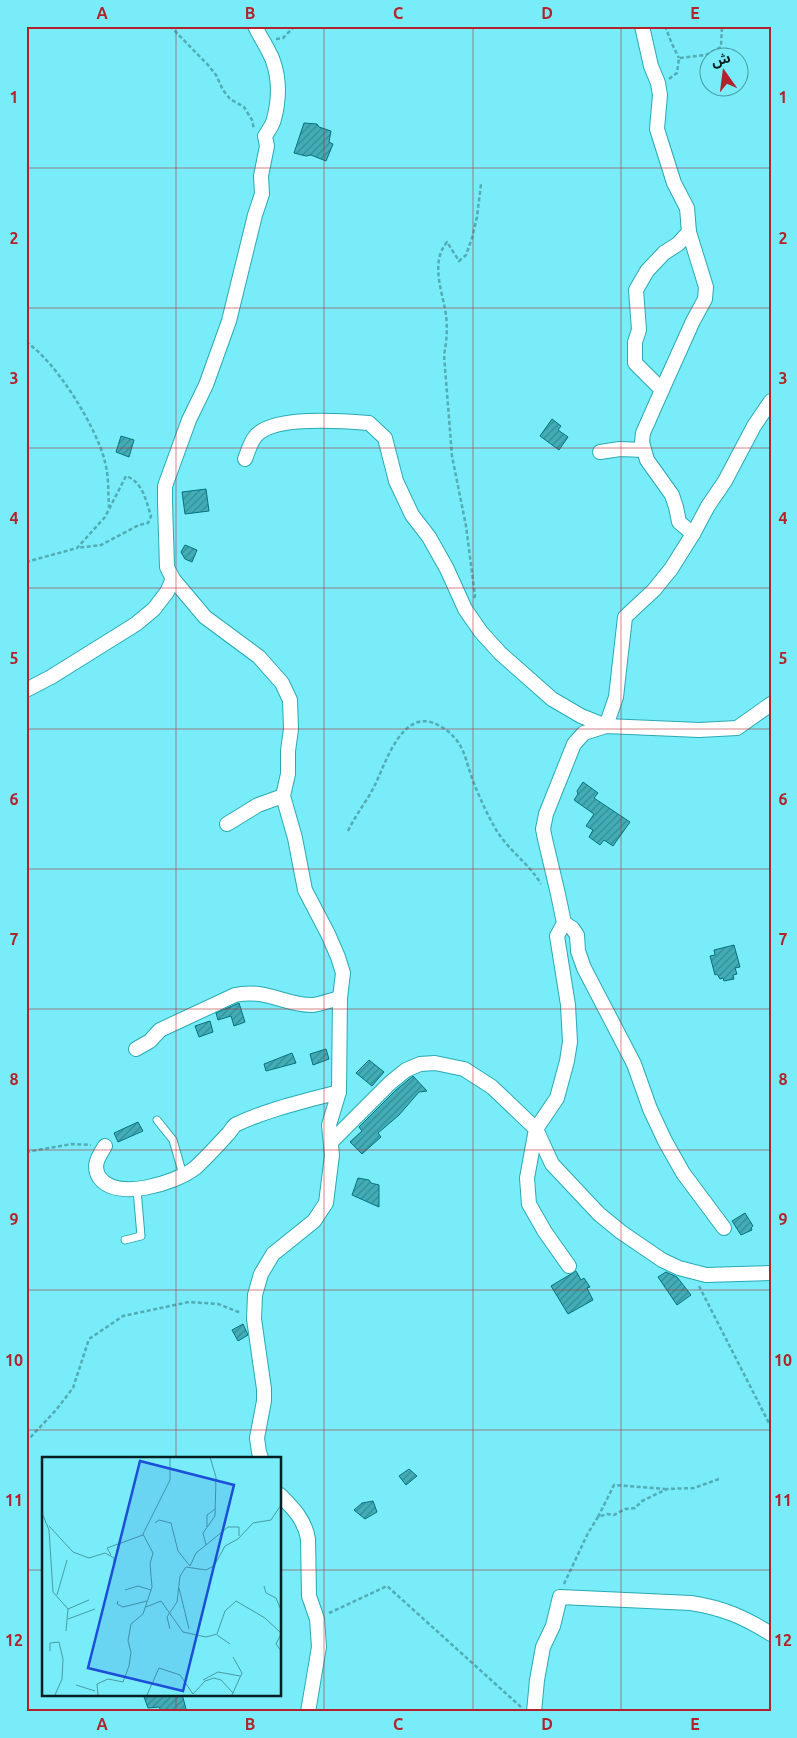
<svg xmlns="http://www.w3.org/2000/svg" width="797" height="1738" font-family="Ubuntu,'Noto Sans Arabic',sans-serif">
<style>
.building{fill:url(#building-hatch);stroke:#06737c}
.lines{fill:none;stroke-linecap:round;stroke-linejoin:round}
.service-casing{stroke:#28aab5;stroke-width:9}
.minor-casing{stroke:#28aab5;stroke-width:16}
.path{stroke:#53abb4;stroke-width:2.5;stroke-dasharray:4 2.5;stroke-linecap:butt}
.service{stroke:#fff;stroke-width:7}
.minor{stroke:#fff;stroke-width:14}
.grid{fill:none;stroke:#b3212a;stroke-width:1;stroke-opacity:0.55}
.inset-road{fill:none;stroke:#4a9aa2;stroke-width:1}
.view{fill:#1d4ed8;fill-opacity:0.15;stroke:#1d4ed8;stroke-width:2.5}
.inset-edge{fill:none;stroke:#041e21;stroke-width:2.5}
.neatline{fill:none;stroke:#b3212a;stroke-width:2}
.grid-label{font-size:16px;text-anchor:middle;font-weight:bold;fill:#b3212a}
</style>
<defs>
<pattern id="building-hatch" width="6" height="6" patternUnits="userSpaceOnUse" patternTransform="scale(1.25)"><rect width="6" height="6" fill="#42adb7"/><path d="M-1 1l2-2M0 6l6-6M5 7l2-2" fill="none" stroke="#358c94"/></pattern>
</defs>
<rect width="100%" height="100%" fill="#78ecf8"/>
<g class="building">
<polygon points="304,123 317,124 319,127 331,131 329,142 333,144 326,161 311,155 306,156 294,153"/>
<polygon points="552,419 561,426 558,430 568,437 559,450 540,436"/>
<polygon points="121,436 134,440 129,457 116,452"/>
<polygon points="206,489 209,511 185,514 182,492"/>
<polygon points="185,545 197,550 192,562 185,559 181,552"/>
<polygon points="583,782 598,793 594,798 630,822 613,846 604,840 600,845 589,837 593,830 586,826 594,814 574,800 578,794 577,791"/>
<polygon points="734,945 740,967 735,968 737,974 733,975 734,979 724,981 723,978 720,979 717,974 715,975 710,956 715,955 714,950"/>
<polygon points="239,1003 245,1022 234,1026 231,1016 218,1020 216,1013"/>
<polygon points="210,1021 213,1032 199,1037 195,1026"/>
<polygon points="326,1049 329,1059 313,1065 310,1054"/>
<polygon points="292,1053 296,1063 266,1071 264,1064"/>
<polygon points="369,1060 384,1072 372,1086 356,1073"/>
<polygon points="413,1076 427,1091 419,1092 399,1115 378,1133 381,1137 362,1154 350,1142 362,1131 359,1127 396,1090"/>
<polygon points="138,1122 143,1131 118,1142 114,1133"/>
<polygon points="358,1178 369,1180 371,1183 379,1185 379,1207 352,1195"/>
<polygon points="745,1213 753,1226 751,1228 752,1230 741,1235 732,1221"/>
<polygon points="576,1271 581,1280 584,1278 590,1287 587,1288 593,1300 568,1314 551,1286"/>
<polygon points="666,1272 677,1277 691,1295 677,1305 658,1277"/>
<polygon points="243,1324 248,1335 238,1341 232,1330"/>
<polygon points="409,1469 417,1476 406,1485 399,1476"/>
<polygon points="373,1501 377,1512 365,1519 354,1510 362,1503"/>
<polygon points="143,1694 182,1694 186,1709 175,1712 162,1712 159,1707 148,1708"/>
</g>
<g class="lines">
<g class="service-casing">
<g id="service">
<polyline points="157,1120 173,1140 183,1175"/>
<polyline points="125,1240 141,1236 137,1190"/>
</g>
</g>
<g class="minor-casing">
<g id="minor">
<path d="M255,26C259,35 264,42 268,50C280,71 280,97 274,119C273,125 268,131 265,136L267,146L261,176L262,194L255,215L229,321L206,385L189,420L165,486V502L167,567L173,579L205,617L259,657L282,683L290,700L291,729L288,751V774L283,796L295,838L305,890L328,934L338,957L343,973L340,998L339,1092L329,1125L332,1155L326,1203L314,1221L273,1254L261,1274L255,1295L254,1319L264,1389V1401L257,1438L259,1452L261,1458"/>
<polyline points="662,390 635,363 635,342 639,330 636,290 647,271 664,253 678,244 689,232"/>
<polyline points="600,452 620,449 644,450"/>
<path d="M245,459C248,452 250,443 255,437C271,415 344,421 369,423L385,438L396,481L412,515L429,537L447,569L465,609L481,632L500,653L552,699L581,716L606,726L616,697L625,617L654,590L671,569L693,534L679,522L676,507L672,495L647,460L642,442L643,433L662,390L693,321L705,299L706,287L689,232L687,208L674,183L657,129L660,95L658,83L651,66L642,26"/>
<polyline points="693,534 708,506 725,481 754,426 771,401"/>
<polyline points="26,690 51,677 136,624 154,609 167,592 173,579"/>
<polyline points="227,824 258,805 283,796"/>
<polyline points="564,923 572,928 577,935 578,951 584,968 634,1064 650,1109 665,1141 683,1173 724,1228"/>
<path d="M136,1049L150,1041L160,1030L235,995C267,988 286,1006 313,1005C321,1004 331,1000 340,998"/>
<polyline points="331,1142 390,1083 406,1070 420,1064 435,1063 464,1069 492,1087 536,1129 552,1164 599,1214 621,1232 662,1260 679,1268 706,1275 771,1273"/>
<path d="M105,1146C99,1156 92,1165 99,1177C116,1202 176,1183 195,1168C206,1158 217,1146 227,1135C231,1132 232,1126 237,1124C269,1109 305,1101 339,1092"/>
<polyline points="569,1266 545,1232 529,1204 527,1178 536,1129 557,1098 567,1061 570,1042 568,1005 557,936 564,923 558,894 545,839 543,829 546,814 574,744 584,733 606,726 699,730 737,728 771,704"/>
<path d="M280,1495C293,1508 305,1520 308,1539L309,1596L317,1619L319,1647L308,1712"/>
<path d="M534,1712L537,1680L543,1647L553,1626L560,1597L691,1603C723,1608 744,1617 771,1634"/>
</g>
</g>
<g class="path">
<polyline points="170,26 208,65 216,75 223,90 230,99 244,107 252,120 254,129"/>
<polyline points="665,26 672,44 679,58"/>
<polyline points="276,39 283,38 295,26"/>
<polyline points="669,79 677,73 679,58 706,55 721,47 722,26"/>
<polyline points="26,242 26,263"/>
<path d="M26,342C56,361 97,428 105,462C109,477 108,492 109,507"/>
<path d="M26,562L77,548L105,517L126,476C143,482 146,501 151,516L148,523L139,525L101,545L77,548"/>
<path d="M474,598L475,596L466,526L452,456L444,355C447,340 448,324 445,309C441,288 431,261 447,242L459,261L466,255L472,238L477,217L481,184"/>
<path d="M348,831C356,814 367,801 375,785C386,762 403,706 438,725C446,729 453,735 458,742C466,754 468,768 473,781C479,796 486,812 494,826C506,849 528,862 541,884"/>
<polyline points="26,1152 72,1144 91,1145"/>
<polyline points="699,1286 771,1427"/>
<polyline points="26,1442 56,1410 73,1388 89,1339 123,1316 189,1302 218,1304 241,1313"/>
<polyline points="598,1517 614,1485 665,1489"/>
<polyline points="564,1584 588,1533 598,1517 607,1514 614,1515 625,1509 635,1508 642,1501 667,1489 694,1488 719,1479"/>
<polyline points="329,1613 387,1586 521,1707"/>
</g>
<use href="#service" class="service"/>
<use href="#minor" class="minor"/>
</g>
<path class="grid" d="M176,26V1458M324,26V1712M473,26V1712M621,26V1712M26,168H771M26,308H771M26,448H771M26,588H771M26,729H771M26,869H771M26,1009H771M26,1150H771M26,1290H771M26,1430H771M26,1570H44M280,1570H771M176,1694V1712"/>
<g transform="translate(42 1457)">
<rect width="239" height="239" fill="#78ecf8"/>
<path class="inset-road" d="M26,0H44M0,56L7,73L11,135L26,152L24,174M113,66L117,63L129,66L136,94L148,109L154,96L164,88L161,76L173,59L174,20L168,0M7,69L31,95L47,101L63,96L72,101V107M165,70V58L173,52M164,88L186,70H197V79M69,98L65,91L101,78M222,129L224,136L234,141L239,153M137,131L147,172M83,133L96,129L109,133M15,138L25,103M76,144L75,147L81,150L105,144M104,150L119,144L141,175L164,180L175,177L183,154L194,144L223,161L239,176M26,152L47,143M26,162L53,152M128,172L125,160L135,145L138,119L144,110L164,113L172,109L183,89L196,82L211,66L229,63L239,48M239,177L234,187L239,194M175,178L188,187M8,194V186L17,185L21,202L20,222L13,238M161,223L176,215L198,219M34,228L53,234M56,238L55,227L66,222L81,225L87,209L89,195L86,184L89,167L101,157L110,130L108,107L111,96L101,77L128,23V0M105,238L117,211L138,218L151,237L163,224L172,221L179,223L191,236M190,238L200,216L191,200"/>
<path class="view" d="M98,4L192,28L141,234L46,211Z"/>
<rect width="239" height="239" class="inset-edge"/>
</g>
<rect width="797" height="1738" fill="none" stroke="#78ecf8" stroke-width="55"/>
<g transform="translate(724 72) rotate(346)"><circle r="24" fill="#78ecf8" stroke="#4a9aa2"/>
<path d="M0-4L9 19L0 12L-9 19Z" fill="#b3212a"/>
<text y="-8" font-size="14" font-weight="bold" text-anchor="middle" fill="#041e21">ش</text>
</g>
<rect x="28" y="28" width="742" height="1682" class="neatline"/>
<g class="grid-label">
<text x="102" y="19">A</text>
<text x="250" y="19">B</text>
<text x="398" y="19">C</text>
<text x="547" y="19">D</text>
<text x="695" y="19">E</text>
<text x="14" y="103">1</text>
<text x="783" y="103">1</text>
<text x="14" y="244">2</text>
<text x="783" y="244">2</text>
<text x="14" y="384">3</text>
<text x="783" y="384">3</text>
<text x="14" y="524">4</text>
<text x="783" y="524">4</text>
<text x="14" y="664">5</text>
<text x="783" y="664">5</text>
<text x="14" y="805">6</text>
<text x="783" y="805">6</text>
<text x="14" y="945">7</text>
<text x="783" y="945">7</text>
<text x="14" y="1085">8</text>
<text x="783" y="1085">8</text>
<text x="14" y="1225">9</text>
<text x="783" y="1225">9</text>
<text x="14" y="1366">10</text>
<text x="783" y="1366">10</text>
<text x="14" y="1506">11</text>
<text x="783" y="1506">11</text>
<text x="14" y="1646">12</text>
<text x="783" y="1646">12</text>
<text x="102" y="1730">A</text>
<text x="250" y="1730">B</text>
<text x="398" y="1730">C</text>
<text x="547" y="1730">D</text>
<text x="695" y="1730">E</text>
</g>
</svg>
